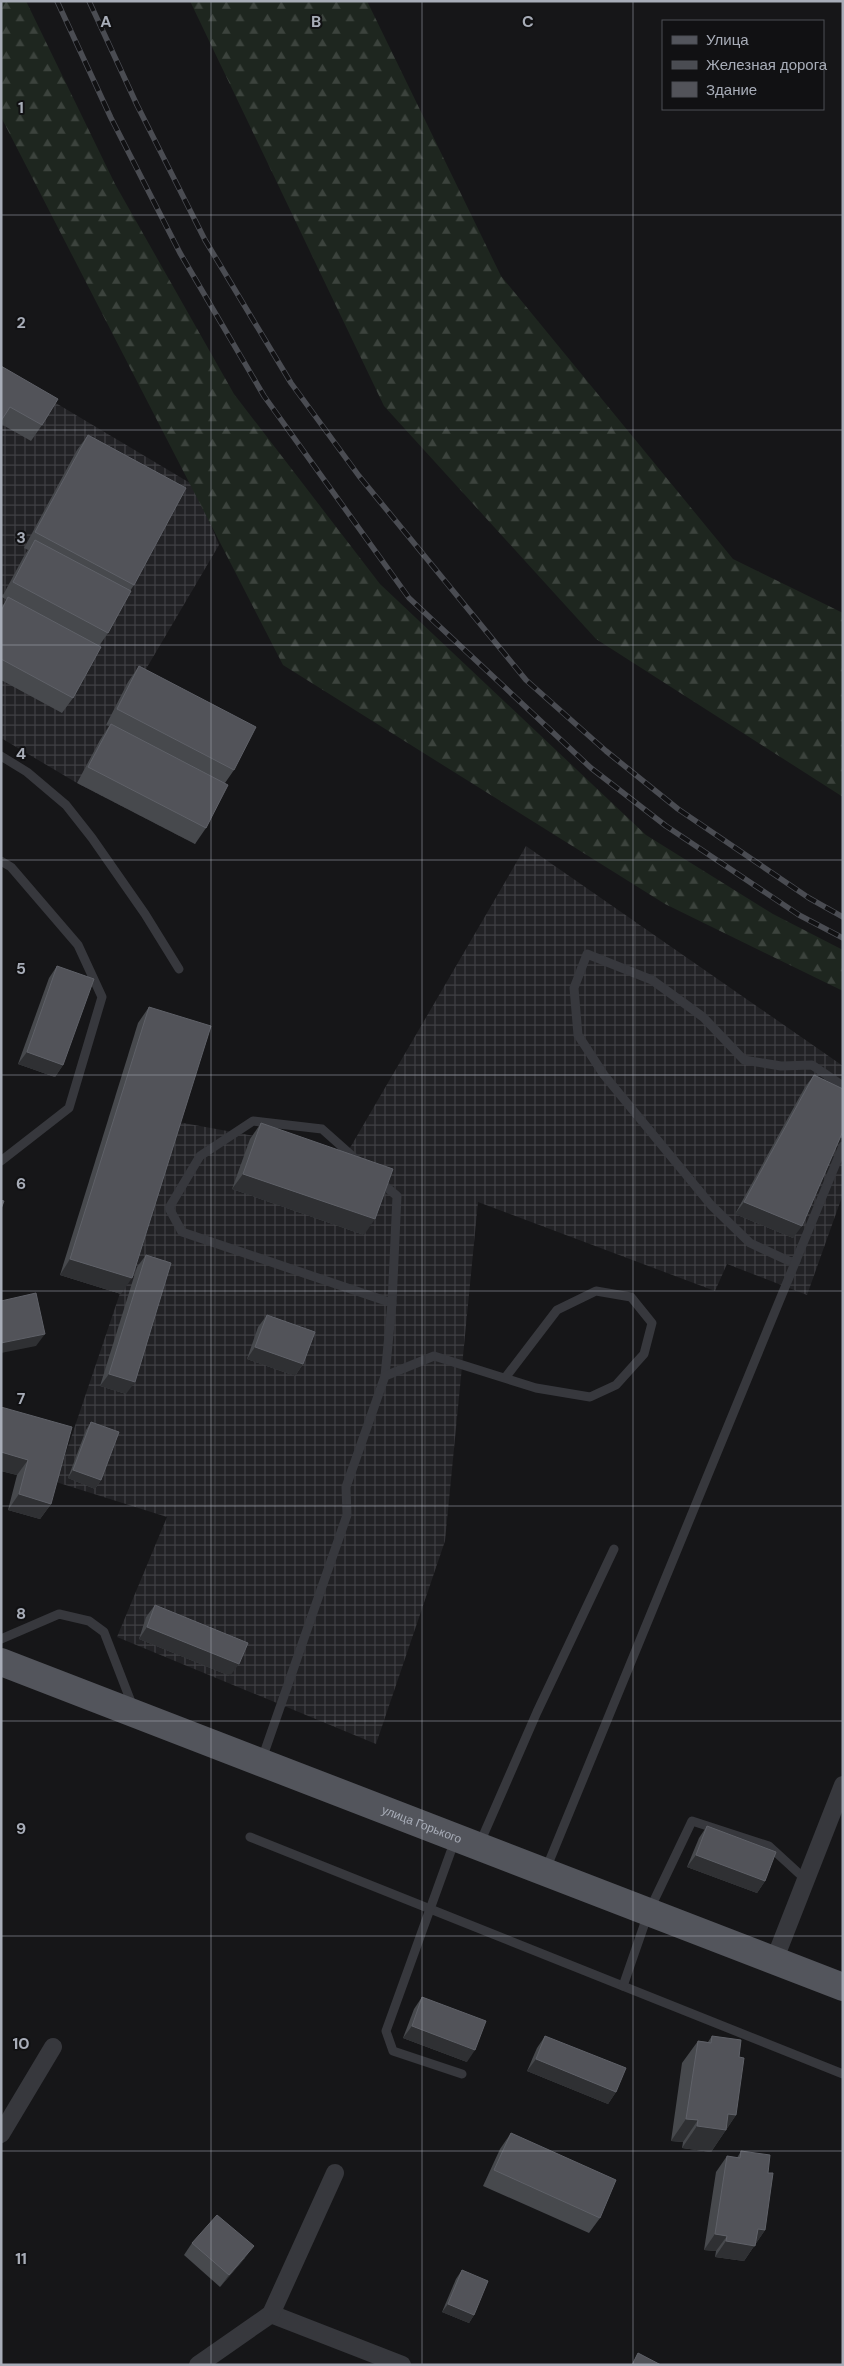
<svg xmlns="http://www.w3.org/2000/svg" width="844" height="2366" font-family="'DM Sans',sans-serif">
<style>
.industrial{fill:url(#industrial-grid)}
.forest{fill:url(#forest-firs)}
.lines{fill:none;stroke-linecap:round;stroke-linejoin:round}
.service{stroke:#37383d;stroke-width:9}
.minor{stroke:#37383d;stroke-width:18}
.primary{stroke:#53555c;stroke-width:28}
.rail-casing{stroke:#4a4c52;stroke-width:5.5}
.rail{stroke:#111113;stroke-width:4;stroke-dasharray:11;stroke-linecap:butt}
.wall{fill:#47494d}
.shaded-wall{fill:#2f3033}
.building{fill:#525359;stroke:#5f6168}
.grid{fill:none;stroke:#a8adb8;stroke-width:1;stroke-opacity:0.55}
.labels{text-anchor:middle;stroke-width:4;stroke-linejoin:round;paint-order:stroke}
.street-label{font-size:12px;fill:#a8adb8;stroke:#111113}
.grid-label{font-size:16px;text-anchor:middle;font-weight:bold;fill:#a8adb8;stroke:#111113;stroke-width:4;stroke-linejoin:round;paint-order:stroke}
</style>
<defs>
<pattern id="industrial-grid" width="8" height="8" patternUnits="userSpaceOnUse" patternTransform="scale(1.25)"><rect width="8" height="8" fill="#222225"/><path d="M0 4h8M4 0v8" fill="none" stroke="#3f3f43"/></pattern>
<pattern id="forest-firs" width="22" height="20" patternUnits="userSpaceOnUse" patternTransform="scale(1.25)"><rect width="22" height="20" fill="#1e261f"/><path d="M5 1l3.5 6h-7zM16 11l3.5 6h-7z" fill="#3c433d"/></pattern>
</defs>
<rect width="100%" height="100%" fill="#161618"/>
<g class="industrial">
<polygon points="1,377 44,396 195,486 219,545 136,686 223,786 195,844 77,783 1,738"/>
<polygon points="526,846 843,1066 843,1194 807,1295 727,1264 715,1291 478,1202 445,1541 376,1744 117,1637 167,1517 56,1482 178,1122 347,1153"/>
</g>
<g class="forest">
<polygon points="1,1 26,1 115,184 234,394 380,584 646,835 773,914 843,950 843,991 665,904 283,665 1,117"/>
<polygon points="190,1 367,1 501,276 733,559 843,613 843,797 596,639 384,406"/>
</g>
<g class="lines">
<g class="service">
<polyline points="1,756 27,772 66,805 92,838 145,914 179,969"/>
<polyline points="1,861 11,867 78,945 102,997 69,1108 1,1161"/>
<polyline points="358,1161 322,1129 253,1121 200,1156 169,1208 182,1232 392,1303"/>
<polyline points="378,1180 397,1196 392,1303 385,1376"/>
<polyline points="796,1261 791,1262 750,1243 711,1205 604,1075 578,1035 574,988 587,954 652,980 703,1017 744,1060 781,1066 812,1065 843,1086"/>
<polyline points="1,1639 59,1614 89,1621 104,1632 133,1707"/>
<polyline points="262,1759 347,1515 346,1487 385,1376 434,1356 536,1388 590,1397 616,1385 644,1354 652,1323 631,1297 596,1291 557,1310 505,1378"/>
<polyline points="250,1837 843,2074"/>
<polyline points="455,1840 386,2031 393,2051 462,2074"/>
<polyline points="479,1845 537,1712 614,1549"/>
<polyline points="546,1869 843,1146"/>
<polyline points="623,1986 649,1911 692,1821 769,1846 805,1879"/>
</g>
<g class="minor">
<polyline points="774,1961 843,1785"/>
<polyline points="1,2134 53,2047"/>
<polyline points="271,2314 402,2365"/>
<polyline points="198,2365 271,2314 335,2173"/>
</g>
<path class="primary" id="s1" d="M1,1662L843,1987"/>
<g class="rail-casing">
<g id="rail">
<polyline points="57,1 111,118 180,253 264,396 409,598 591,768 666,826 799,915 843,938"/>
<polyline points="89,1 137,105 205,240 291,383 359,476 526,680 606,751 678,809 809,898 843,917"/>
</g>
</g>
<use href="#rail" class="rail"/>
</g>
<g class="wall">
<polygon points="1,366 42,425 31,441 1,424"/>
<polygon points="88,435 134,585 130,591 108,633 99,646 73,698 62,713 1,680 1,608 7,600 2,597 24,556 28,550 24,548 77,450"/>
<polygon points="139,666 234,770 225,783 206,828 195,844 77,783 100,740 109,726 106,725 128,682"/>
<polygon points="57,966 63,1065 55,1077 18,1064 49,978"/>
<polygon points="149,1007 121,1294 60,1275 138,1023"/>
<polygon points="814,1075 843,1089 843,1139 840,1137 793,1238 735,1214 805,1087"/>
<polygon points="261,1123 364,1235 232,1189 250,1139"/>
<polygon points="146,1255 126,1394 100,1386 137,1267"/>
<polygon points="267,1315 303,1364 295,1376 247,1359 258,1327"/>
<polygon points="1,1407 51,1504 40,1519 8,1510 17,1475 1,1471"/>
<polygon points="91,1422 101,1480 95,1489 68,1478 86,1430"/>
<polygon points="155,1605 230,1676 139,1639 146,1617"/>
<polygon points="707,1826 765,1881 757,1893 687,1867 699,1838"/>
<polygon points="422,1997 467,2062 403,2038 414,2009"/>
<polygon points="545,2036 616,2092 608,2104 527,2071 537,2048"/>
<polygon points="712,2036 739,2057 736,2115 711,2152 682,2148 683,2142 671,2141 682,2063 698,2041 708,2042"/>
<polygon points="511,2133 600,2218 589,2233 483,2186 500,2149"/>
<polygon points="741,2151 768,2173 765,2230 744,2261 715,2257 716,2251 704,2250 716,2172 727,2156 737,2158"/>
<polygon points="192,2243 245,2258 220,2287 184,2255"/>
<polygon points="462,2270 474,2315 469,2323 442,2312 456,2279"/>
</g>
<g class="shaded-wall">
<polygon points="27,1052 63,1065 55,1077 18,1064"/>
<polygon points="243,1174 375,1219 364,1235 232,1189"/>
<polygon points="744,1202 802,1226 793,1238 735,1214"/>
<polygon points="70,1259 132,1278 121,1294 60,1275"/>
<polygon points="45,1334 36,1346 1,1353 1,1343"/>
<polygon points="255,1347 303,1364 295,1376 247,1359"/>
<polygon points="109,1374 135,1382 126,1394 100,1386"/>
<polygon points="1,1452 28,1460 17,1475 1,1471"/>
<polygon points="73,1470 101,1480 95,1489 68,1478"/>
<polygon points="19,1494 51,1504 40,1519 8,1510"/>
<polygon points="147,1627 239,1664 230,1676 139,1639"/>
<polygon points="696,1855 765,1881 757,1893 687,1867"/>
<polygon points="412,2026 475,2050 467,2062 403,2038"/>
<polygon points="536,2059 616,2092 608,2104 527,2071"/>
<polygon points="728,2114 736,2115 711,2152 682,2148 697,2126"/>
<polygon points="686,2119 698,2120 683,2142 671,2141"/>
<polygon points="758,2229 765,2230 744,2261 715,2257 726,2241"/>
<polygon points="715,2234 727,2236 716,2251 704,2250"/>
<polygon points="254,2246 245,2258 220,2287 229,2275"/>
<polygon points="448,2304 474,2315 469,2323 442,2312"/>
</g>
<g class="building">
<polygon points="1,366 58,399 42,425 10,407 1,421"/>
<polygon points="88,435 186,488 134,585 35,532"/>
<polygon points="35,540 131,591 108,633 13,582"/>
<polygon points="8,597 101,647 73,698 1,659 1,611"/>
<polygon points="139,666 256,727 234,770 117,709"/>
<polygon points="111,724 228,785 206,828 88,767"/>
<polygon points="57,966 94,979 63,1065 27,1052"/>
<polygon points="149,1007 211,1026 132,1278 70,1259"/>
<polygon points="814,1075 843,1089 843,1131 802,1226 744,1202"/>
<polygon points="261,1123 393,1169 375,1219 243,1174"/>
<polygon points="1,1200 4,1201 1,1209"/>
<polygon points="146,1255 171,1263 135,1382 109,1374"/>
<polygon points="36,1293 45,1334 1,1343 1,1301"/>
<polygon points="267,1315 315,1332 303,1364 255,1347"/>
<polygon points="1,1407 72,1427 51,1504 19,1494 28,1460 1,1452"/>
<polygon points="91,1422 119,1432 101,1480 73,1470"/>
<polygon points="155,1605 248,1643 239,1664 147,1627"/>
<polygon points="707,1826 776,1852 765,1881 696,1855"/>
<polygon points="422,1997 486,2021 475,2050 412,2026"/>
<polygon points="545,2036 626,2068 616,2092 536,2059"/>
<polygon points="712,2036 741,2040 739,2057 744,2058 736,2115 728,2114 726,2130 697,2126 698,2120 686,2119 698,2041 711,2043"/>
<polygon points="511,2133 616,2180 600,2218 494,2170"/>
<polygon points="741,2151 770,2155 768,2173 773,2173 765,2230 758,2229 755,2246 726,2241 727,2236 715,2234 727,2156 740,2158"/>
<polygon points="217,2215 254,2246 229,2275 192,2243"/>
<polygon points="462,2270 488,2281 474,2315 448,2304"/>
<polygon points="638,2353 661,2365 632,2365"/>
</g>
<path class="grid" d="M211,1V2365M422,1V2365M633,1V2365M1,215H843M1,430H843M1,645H843M1,860H843M1,1075H843M1,1291H843M1,1506H843M1,1721H843M1,1936H843M1,2151H843"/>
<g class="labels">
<g class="street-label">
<text dy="4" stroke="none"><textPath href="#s1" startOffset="451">улица Горького</textPath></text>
</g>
</g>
<g class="grid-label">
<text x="106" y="27">A</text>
<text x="316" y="27">B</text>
<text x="528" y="27">C</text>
<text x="21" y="113">1</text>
<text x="21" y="328">2</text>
<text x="21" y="543">3</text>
<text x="21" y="759">4</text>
<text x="21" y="974">5</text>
<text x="21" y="1189">6</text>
<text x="21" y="1404">7</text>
<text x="21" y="1619">8</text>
<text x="21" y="1834">9</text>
<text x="21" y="2049">10</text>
<text x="21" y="2264">11</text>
</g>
<rect width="844" height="2366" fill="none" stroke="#a8adb8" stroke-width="5"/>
<rect x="662" y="20" width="162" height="90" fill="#111113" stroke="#4d4f55"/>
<rect x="672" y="36" width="25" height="8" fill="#53555c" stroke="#4d4f55"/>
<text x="706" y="45" font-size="15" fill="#a8adb8">Улица</text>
<rect x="672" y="61" width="25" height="8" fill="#4a4c52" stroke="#4d4f55"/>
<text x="706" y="70" font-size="15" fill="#a8adb8">Железная дорога</text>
<rect x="672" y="82" width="25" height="15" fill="#525359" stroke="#4d4f55"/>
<text x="706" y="95" font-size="15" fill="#a8adb8">Здание</text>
</svg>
